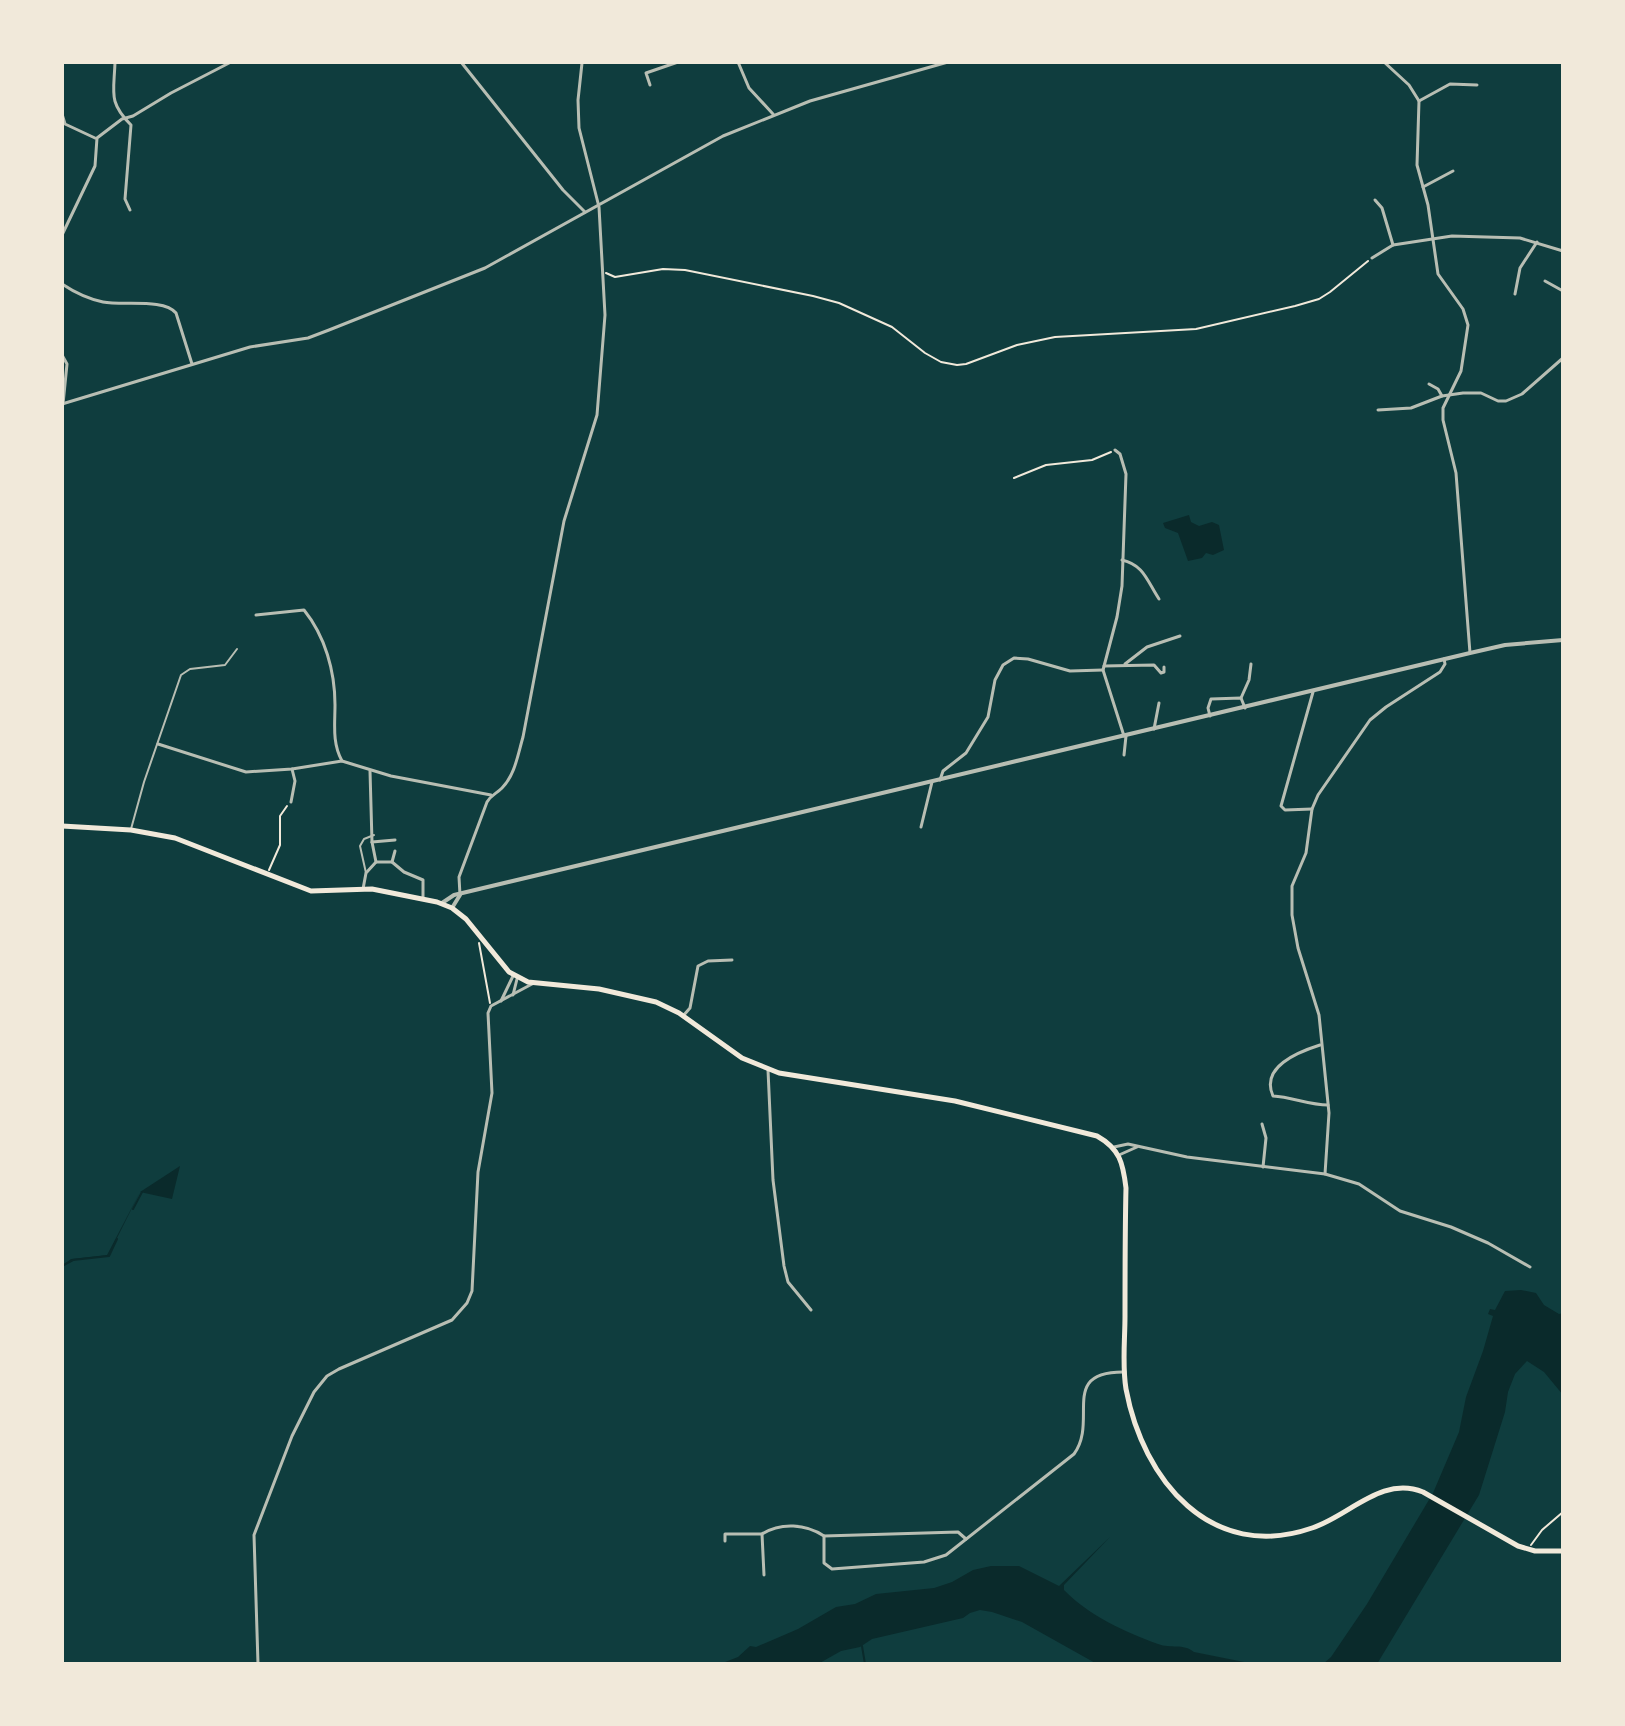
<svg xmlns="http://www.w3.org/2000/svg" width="1625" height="1726" font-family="'Alegreya Sans',sans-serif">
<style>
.water{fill:#0a2a2b}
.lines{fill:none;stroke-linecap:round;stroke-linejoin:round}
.stream{stroke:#0a2a2b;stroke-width:2}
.path{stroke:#f1e9da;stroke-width:2}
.service{stroke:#b8beb3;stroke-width:2}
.minor{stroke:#b8beb3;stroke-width:3}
.tertiary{stroke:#b8beb3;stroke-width:4}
.secondary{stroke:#f1e9da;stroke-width:5}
</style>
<rect width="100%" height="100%" fill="#0f3d3e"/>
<g class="water">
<polygon points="1189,515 1191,522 1199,526 1212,522 1219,525 1224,550 1213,555 1206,553 1202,558 1188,561 1178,533 1165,528 1163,523"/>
<polygon points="180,1166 172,1199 140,1192 108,1256 75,1260 62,1266 71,1259 107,1255 140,1192"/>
<polygon points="1521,1290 1536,1293 1544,1305 1559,1314 1563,1313 1563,1395 1544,1372 1527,1361 1515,1374 1508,1392 1505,1412 1479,1495 1377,1664 1323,1664 1331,1657 1367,1604 1433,1493 1459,1432 1466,1397 1483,1351 1493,1316 1488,1314 1490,1309 1495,1310 1505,1291"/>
<path d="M1110,1537L1064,1585V1590C1088,1615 1125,1632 1158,1644C1171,1649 1183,1643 1194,1652L1254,1664H1097L1022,1622L992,1612L980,1610L970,1613L963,1618L872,1639L860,1647L841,1651L818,1664H720L738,1657L750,1646L756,1647L798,1629L836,1607L855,1604L876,1594L934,1588L952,1582L973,1570L991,1566H1019L1059,1586Z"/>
</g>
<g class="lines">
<g class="stream">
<polyline points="133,1209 142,1192"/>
<polyline points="62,1266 73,1260 109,1256 117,1239"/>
<polyline points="862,1646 865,1664"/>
</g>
<g class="path">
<polyline points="606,273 615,277 663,269 685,270 813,296 839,303 892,327 925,353 941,362 957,365 966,364 1017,345 1055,337 1196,329 1295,306 1319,299 1330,292 1368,261"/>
<polyline points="1014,478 1046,465 1092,460 1111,452"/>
<polyline points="269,870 280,845 280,816 287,806"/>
<polyline points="479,943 490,1003"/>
<polyline points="1531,1545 1542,1530 1563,1512"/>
</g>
<g class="service">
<polyline points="131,829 144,782 181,675 190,669 225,665 237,649"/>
<polyline points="366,873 360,846 364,839 374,835"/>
</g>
<g class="minor">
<path d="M115,62C114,93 108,102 131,125L125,199L130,210"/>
<polyline points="461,62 563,190 585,212"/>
<polyline points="738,62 749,88 773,114"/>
<polyline points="1384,62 1409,85 1419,101 1417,165 1428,205 1438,274 1463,309 1468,325 1461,371 1443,408 1443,420 1456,473 1470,653"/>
<polyline points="650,85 646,73 678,62"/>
<polyline points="1419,101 1450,84 1477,85"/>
<polyline points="62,114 65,124 95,138"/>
<polyline points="1423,187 1453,171"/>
<polyline points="1375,200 1382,208 1393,245"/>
<polyline points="62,235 95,166 97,138 122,119 133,116 171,93 231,62"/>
<polyline points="1372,258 1393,245 1452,236 1520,238 1563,251"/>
<polyline points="1545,281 1563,291"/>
<path d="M62,284C74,292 89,299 103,302C123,306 164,298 176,313L192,364"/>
<polyline points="1515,294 1520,268 1537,242"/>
<polyline points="62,355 67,364 63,404"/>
<polyline points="1429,384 1438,389 1442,396"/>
<polyline points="62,404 250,347 308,338 329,330 485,268 723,136 810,101 948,62"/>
<polyline points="1378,410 1411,408 1442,396 1463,393 1481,393 1498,401 1506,401 1522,394 1563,358"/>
<polyline points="1115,450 1120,454 1126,474 1122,586 1117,617 1103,670 1124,736"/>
<path d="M1122,560C1144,565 1147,581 1159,599"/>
<path d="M256,615L304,610C325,636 335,671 335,705C335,724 332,743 342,761L391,776L491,795"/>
<polyline points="1125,664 1147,647 1180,636"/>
<polyline points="1104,666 1154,665 1161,673 1164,672 1164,667"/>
<polyline points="1241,698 1249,680 1251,664"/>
<polyline points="1210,716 1208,708 1211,699 1241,698 1245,708"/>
<polyline points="1154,729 1159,703"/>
<polyline points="158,744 246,772 292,769 342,761"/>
<polyline points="1124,755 1126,736"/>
<polyline points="940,780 943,771 966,753 988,717 995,680 1003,665 1014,658 1028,659 1070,671 1103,670"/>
<polyline points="291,802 295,781 292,769"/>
<polyline points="1312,809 1285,810 1281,806 1313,692"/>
<polyline points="921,827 932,782"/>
<polyline points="372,842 395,840"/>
<polyline points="376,862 392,862 404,872 423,880 423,899"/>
<polyline points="392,862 395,851"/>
<polyline points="363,889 366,873 376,862 372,842 370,771"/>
<path d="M460,895L459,877L487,802C491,795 496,794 502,788C515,775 518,754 523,737L564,521L597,415L605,315L599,207L579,128L578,100L582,63"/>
<polyline points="513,995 517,979"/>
<polyline points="501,1001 513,976"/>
<polyline points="683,1016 690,1008 698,966 708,961 732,960"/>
<path d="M1320,1045C1298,1052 1260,1067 1273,1096C1292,1097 1309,1105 1328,1105"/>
<polyline points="768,1070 773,1180 784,1266 788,1282 811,1310"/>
<polyline points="1262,1124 1266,1138 1263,1167"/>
<polyline points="1114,1147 1128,1144 1187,1157 1325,1174 1359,1184 1400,1211 1451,1227 1488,1243 1530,1267"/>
<polyline points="1119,1155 1137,1147"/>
<polyline points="1325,1174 1329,1113 1319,1015 1298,948 1292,915 1292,886 1306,853 1312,809 1318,795 1370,720 1386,707 1440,672 1445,664 1444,659"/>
<polyline points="824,1536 958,1532 966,1539"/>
<polyline points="725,1541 725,1534 762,1534"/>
<path d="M764,1575L762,1534C781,1522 806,1524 824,1536V1563L832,1569L924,1562L946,1555L1074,1454C1099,1420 1058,1371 1125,1372"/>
<polyline points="258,1664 254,1535 292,1436 314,1392 327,1376 339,1369 452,1320 467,1303 472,1291 478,1172 492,1093 488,1013 491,1006 532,984"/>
</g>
<g class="tertiary">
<polyline points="442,903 454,895 1470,653 1505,645 1563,640"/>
<polyline points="452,908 460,895"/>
</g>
<path class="secondary" d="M62,826L131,830L175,838L311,891L372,889L437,902L452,908L466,919L509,972L528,982L599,989L656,1002L679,1013L742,1058L779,1073L955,1101L1097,1136C1120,1149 1123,1163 1126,1188C1125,1230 1125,1273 1125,1316C1125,1340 1122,1365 1126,1389C1143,1480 1211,1563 1312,1528C1349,1516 1382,1475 1423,1492L1518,1546L1535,1551H1563"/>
</g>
<rect width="1625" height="1726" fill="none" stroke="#f1e9da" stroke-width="128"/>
</svg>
